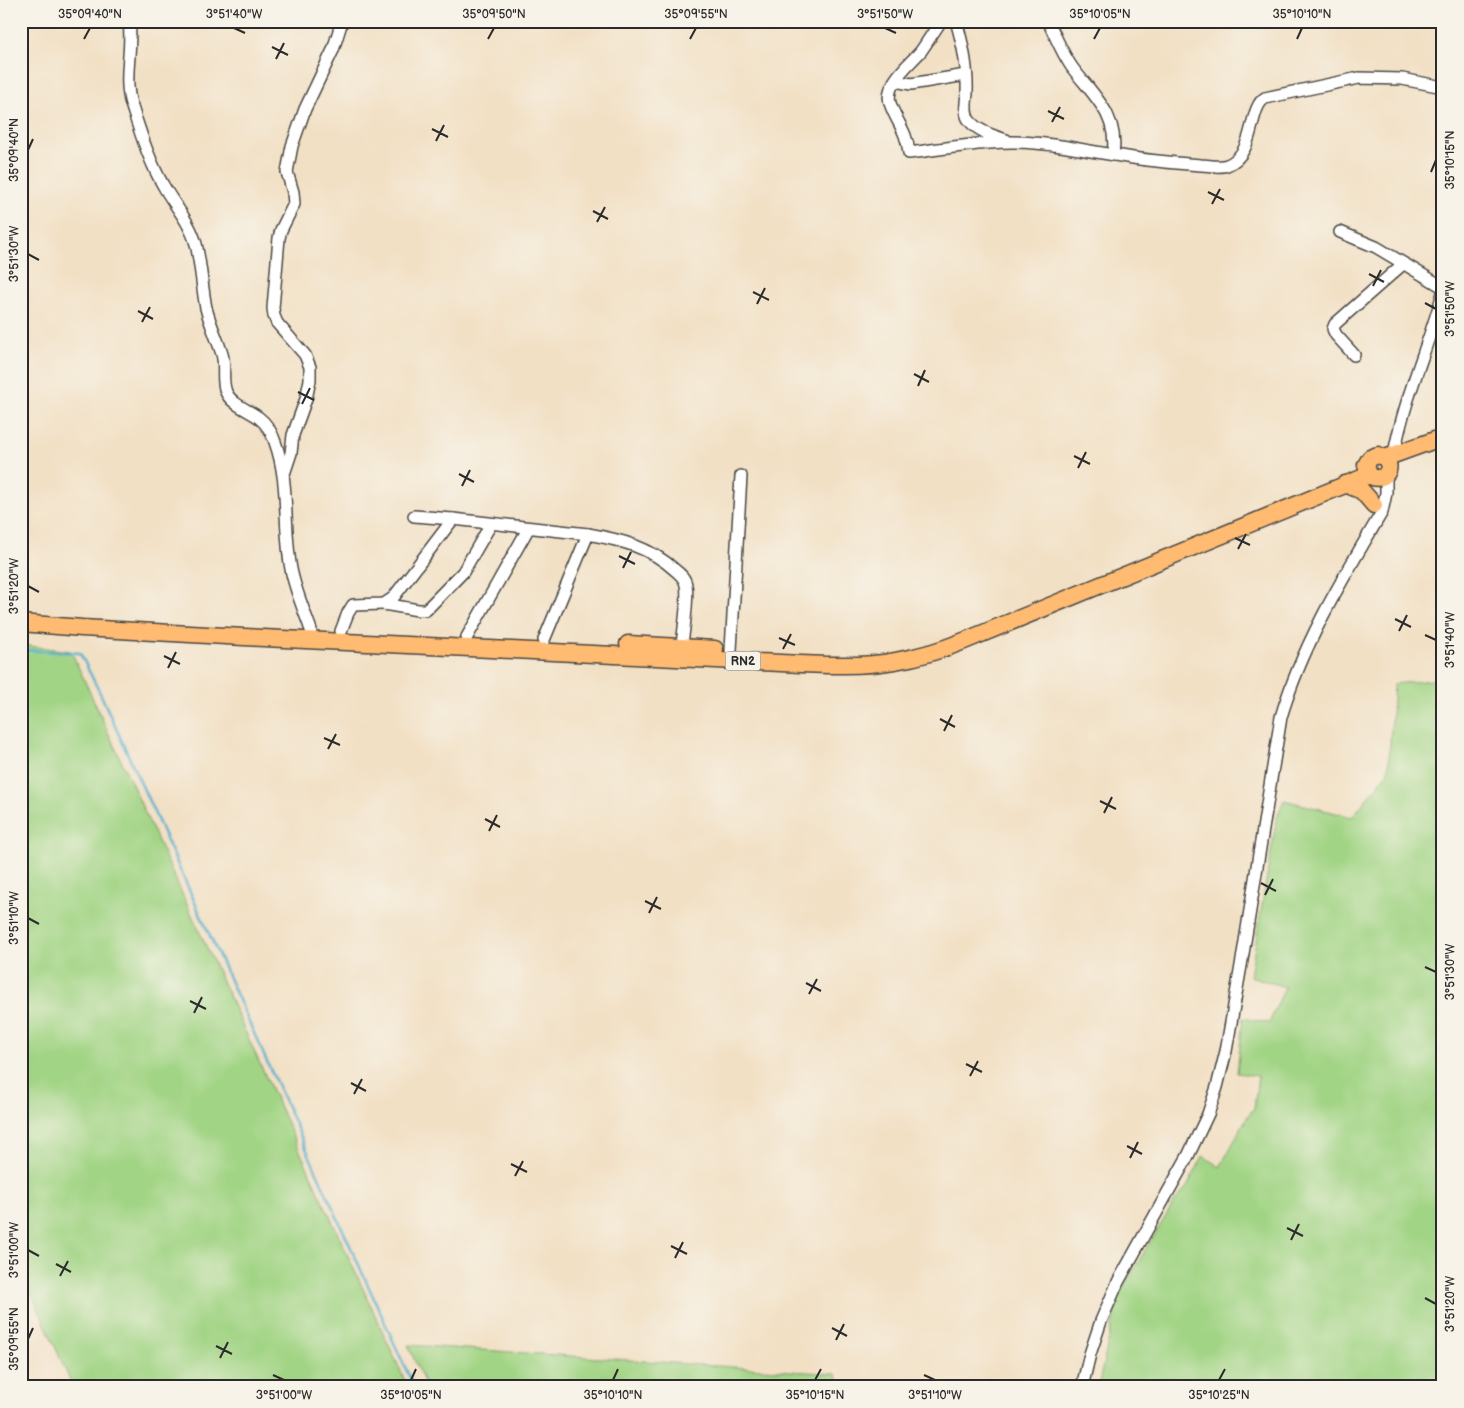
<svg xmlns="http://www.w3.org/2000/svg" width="1464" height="1408" font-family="'Balsamiq Sans',sans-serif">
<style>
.green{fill:#a1d484;stroke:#668058}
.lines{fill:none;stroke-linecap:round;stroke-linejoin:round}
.stream{stroke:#51b0d0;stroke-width:2.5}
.minor-casing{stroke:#494642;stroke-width:14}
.highway-casing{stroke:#494642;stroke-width:19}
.minor{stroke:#fff;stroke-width:11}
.highway{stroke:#ffbb71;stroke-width:16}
.ticks{fill:none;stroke:#2b2b2b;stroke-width:2}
.labels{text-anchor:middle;stroke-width:5;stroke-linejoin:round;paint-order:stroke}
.shield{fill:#f7f3e8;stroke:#686764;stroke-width:1}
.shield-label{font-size:12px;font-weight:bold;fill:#2b2b2b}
.neatline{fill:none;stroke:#2b2b2b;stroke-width:2}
.ticks-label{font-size:12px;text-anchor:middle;fill:#2b2b2b}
</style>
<rect width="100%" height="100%" fill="#f7f3e8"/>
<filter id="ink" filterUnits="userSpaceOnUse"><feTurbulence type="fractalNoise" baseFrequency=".02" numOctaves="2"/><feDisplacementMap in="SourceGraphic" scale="10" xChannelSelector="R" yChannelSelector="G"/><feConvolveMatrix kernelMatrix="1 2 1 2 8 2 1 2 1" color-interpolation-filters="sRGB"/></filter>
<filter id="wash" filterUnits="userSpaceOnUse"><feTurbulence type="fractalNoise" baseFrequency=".0096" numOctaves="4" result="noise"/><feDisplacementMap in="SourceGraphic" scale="20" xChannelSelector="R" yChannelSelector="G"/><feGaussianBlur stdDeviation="1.12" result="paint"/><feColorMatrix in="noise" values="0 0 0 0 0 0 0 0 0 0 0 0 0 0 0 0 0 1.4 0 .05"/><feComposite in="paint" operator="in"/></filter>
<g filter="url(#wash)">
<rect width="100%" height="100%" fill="#f2e0c5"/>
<g class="green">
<polygon points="21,645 71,651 408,1387 73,1387 21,1270"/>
<polygon points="1432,680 1443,686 1443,1387 1098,1387 1119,1294 1175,1201 1187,1187 1203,1156 1220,1167 1246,1119 1254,1108 1258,1076 1237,1073 1243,1018 1269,1023 1285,987 1250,976 1277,817 1284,800 1352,817 1388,772 1394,684"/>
<polygon points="408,1345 836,1374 842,1387 426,1387"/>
</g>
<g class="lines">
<g class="stream">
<polyline points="21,504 25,521 21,544"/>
<polyline points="21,650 80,653 101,695 414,1387"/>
</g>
</g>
</g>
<g filter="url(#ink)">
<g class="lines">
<g class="minor-casing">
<g id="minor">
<path d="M129,21C133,49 123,77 131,104C140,131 149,161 163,185C174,205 190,222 196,244C201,265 202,287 206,308C210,324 217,338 222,354C226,366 221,380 226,392C231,404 248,410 258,417C266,423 272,433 275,442C290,483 283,527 291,569C295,590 304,610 311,630"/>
<path d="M941,21C934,31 928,41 921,51C909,65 882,85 891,106C898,124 907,132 909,153C951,148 993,139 1035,143C1064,145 1092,152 1121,156C1148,161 1174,163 1201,165C1209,165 1220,168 1227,165C1256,154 1248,108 1265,98L1359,78L1402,79L1443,87"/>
<path d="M956,21C963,44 968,70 967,94C966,102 964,113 969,120C977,131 994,136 1006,140"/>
<path d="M1048,21C1056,37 1063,56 1074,70C1095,97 1119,117 1113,155"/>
<polyline points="895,81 911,84 966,75"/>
<polyline points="1340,232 1376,247 1443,287"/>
<polyline points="1354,355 1336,335 1333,329 1335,324 1403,264"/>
<path d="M1394,454C1404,399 1428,347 1443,293"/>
<polyline points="284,474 291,453 293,435 306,399 310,380 310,367 305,355 277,323 274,316 273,308 279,238 281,230 294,204 293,192 287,172 292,146 305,109 333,50 342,21"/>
<polyline points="414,516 453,519"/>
<path d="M588,534C621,540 650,547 675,570C680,574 685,578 686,585C689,597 683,632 682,646"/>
<polyline points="384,604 418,610 426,610 463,572 491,524"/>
<polyline points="341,631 348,613 353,605 384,604 393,598 453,519 588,534 544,640"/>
<polyline points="467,637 528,529"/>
<polyline points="731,650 741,476"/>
<path d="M1082,1387L1090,1354L1101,1321L1118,1282L1188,1156L1208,1114L1217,1087L1226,1051L1242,960L1281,717C1303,643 1343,578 1382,512L1386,493V475"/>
</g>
</g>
<g class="highway-casing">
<g id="highway">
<polyline points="1385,458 1443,437"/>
<polyline points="1345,484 1362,491 1374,505"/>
<path d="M21,623L82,628L244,637L757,662C801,663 852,669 895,661C918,657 942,650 964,641L1369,475C1382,484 1395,470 1385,458L1378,455L1370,458L1366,465L1369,475"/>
<polyline points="628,644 715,649"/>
</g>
</g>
<use href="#minor" class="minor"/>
<use href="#highway" class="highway"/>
</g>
</g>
<path class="ticks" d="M234,28L245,33M885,28L896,33M84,39L90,28M488,39L494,28M690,39L696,28M1094,39L1100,28M1297,39L1302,28M272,47L288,55M276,59L284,43M1048,111L1064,119M1052,122L1060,107M432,129L448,137M436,141L444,125M28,150L33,139M1431,172L1436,160M1208,192L1224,200M1212,204L1220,189M593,211L608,219M597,222L605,207M28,254L39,260M1369,274L1384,282M1373,286L1381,270M753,292L769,300M1425,303L1436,309M757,304L765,288M138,311L153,319M142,322L150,307M914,374L929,382M918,386L925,370M298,392L314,400M302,404L310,388M1074,456L1090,464M1078,468L1086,452M459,474L474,482M462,486L470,470M1235,538L1250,545M1238,549L1246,534M619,556L635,564M623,568L631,552M28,586L39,592M1395,619L1411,627M1399,631L1407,615M1425,635L1436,640M779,638L795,645M783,649L791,634M164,656L180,664M168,668L176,652M940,719L955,727M944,731L952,715M324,738L340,745M328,749L336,734M1100,801L1116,809M1104,813L1112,797M485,819L500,827M489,831L497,815M1261,883L1276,891M1265,895L1273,879M645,901L661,909M649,913L657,897M28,918L39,924M1425,967L1436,972M806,983L821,991M809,994L817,979M190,1001L206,1009M194,1013L202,997M966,1064L982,1072M970,1076L978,1061M351,1083L366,1091M354,1094L362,1079M1127,1146L1142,1154M1130,1158L1138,1142M511,1164L527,1172M515,1176L523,1161M1287,1228L1303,1236M1291,1240L1299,1224M671,1246L687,1254M28,1250L39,1256M675,1258L683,1242M56,1264L71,1272M60,1276L68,1261M1425,1298L1436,1304M832,1328L847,1336M28,1339L33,1328M836,1340L844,1324M216,1346L232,1354M220,1358L228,1342M273,1375L284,1380M924,1375L935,1380M411,1380L416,1369M613,1380L618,1369M815,1380L821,1369M1219,1380L1225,1369"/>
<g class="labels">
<rect class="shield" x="725.5" y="651.5" width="35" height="19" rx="4"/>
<g class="shield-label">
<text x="743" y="665">RN2</text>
</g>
</g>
<rect width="1464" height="1408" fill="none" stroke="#f7f3e8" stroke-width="55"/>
<rect x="28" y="28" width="1408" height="1352" class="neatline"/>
<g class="ticks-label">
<text x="90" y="18">35°09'40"N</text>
<text x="234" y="18">3°51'40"W</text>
<text x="494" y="18">35°09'50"N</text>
<text x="696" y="18">35°09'55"N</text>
<text x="885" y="18">3°51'50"W</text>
<text x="1100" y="18">35°10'05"N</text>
<text x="1302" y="18">35°10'10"N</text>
<text transform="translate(14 150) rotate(-90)" y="4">35°09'40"N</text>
<text transform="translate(1450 160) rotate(-90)" y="4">35°10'15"N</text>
<text transform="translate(14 254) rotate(-90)" y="4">3°51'30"W</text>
<text transform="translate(1450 309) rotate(-90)" y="4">3°51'50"W</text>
<text transform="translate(14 586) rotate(-90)" y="4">3°51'20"W</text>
<text transform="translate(1450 640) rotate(-90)" y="4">3°51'40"W</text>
<text transform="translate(14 918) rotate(-90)" y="4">3°51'10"W</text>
<text transform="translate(1450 972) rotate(-90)" y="4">3°51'30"W</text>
<text transform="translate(14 1250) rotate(-90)" y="4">3°51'00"W</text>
<text transform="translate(1450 1304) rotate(-90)" y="4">3°51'20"W</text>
<text transform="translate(14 1339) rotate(-90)" y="4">35°09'55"N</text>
<text x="284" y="1399">3°51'00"W</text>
<text x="411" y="1399">35°10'05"N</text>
<text x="613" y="1399">35°10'10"N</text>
<text x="815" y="1399">35°10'15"N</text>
<text x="935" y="1399">3°51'10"W</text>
<text x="1219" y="1399">35°10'25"N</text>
</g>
</svg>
